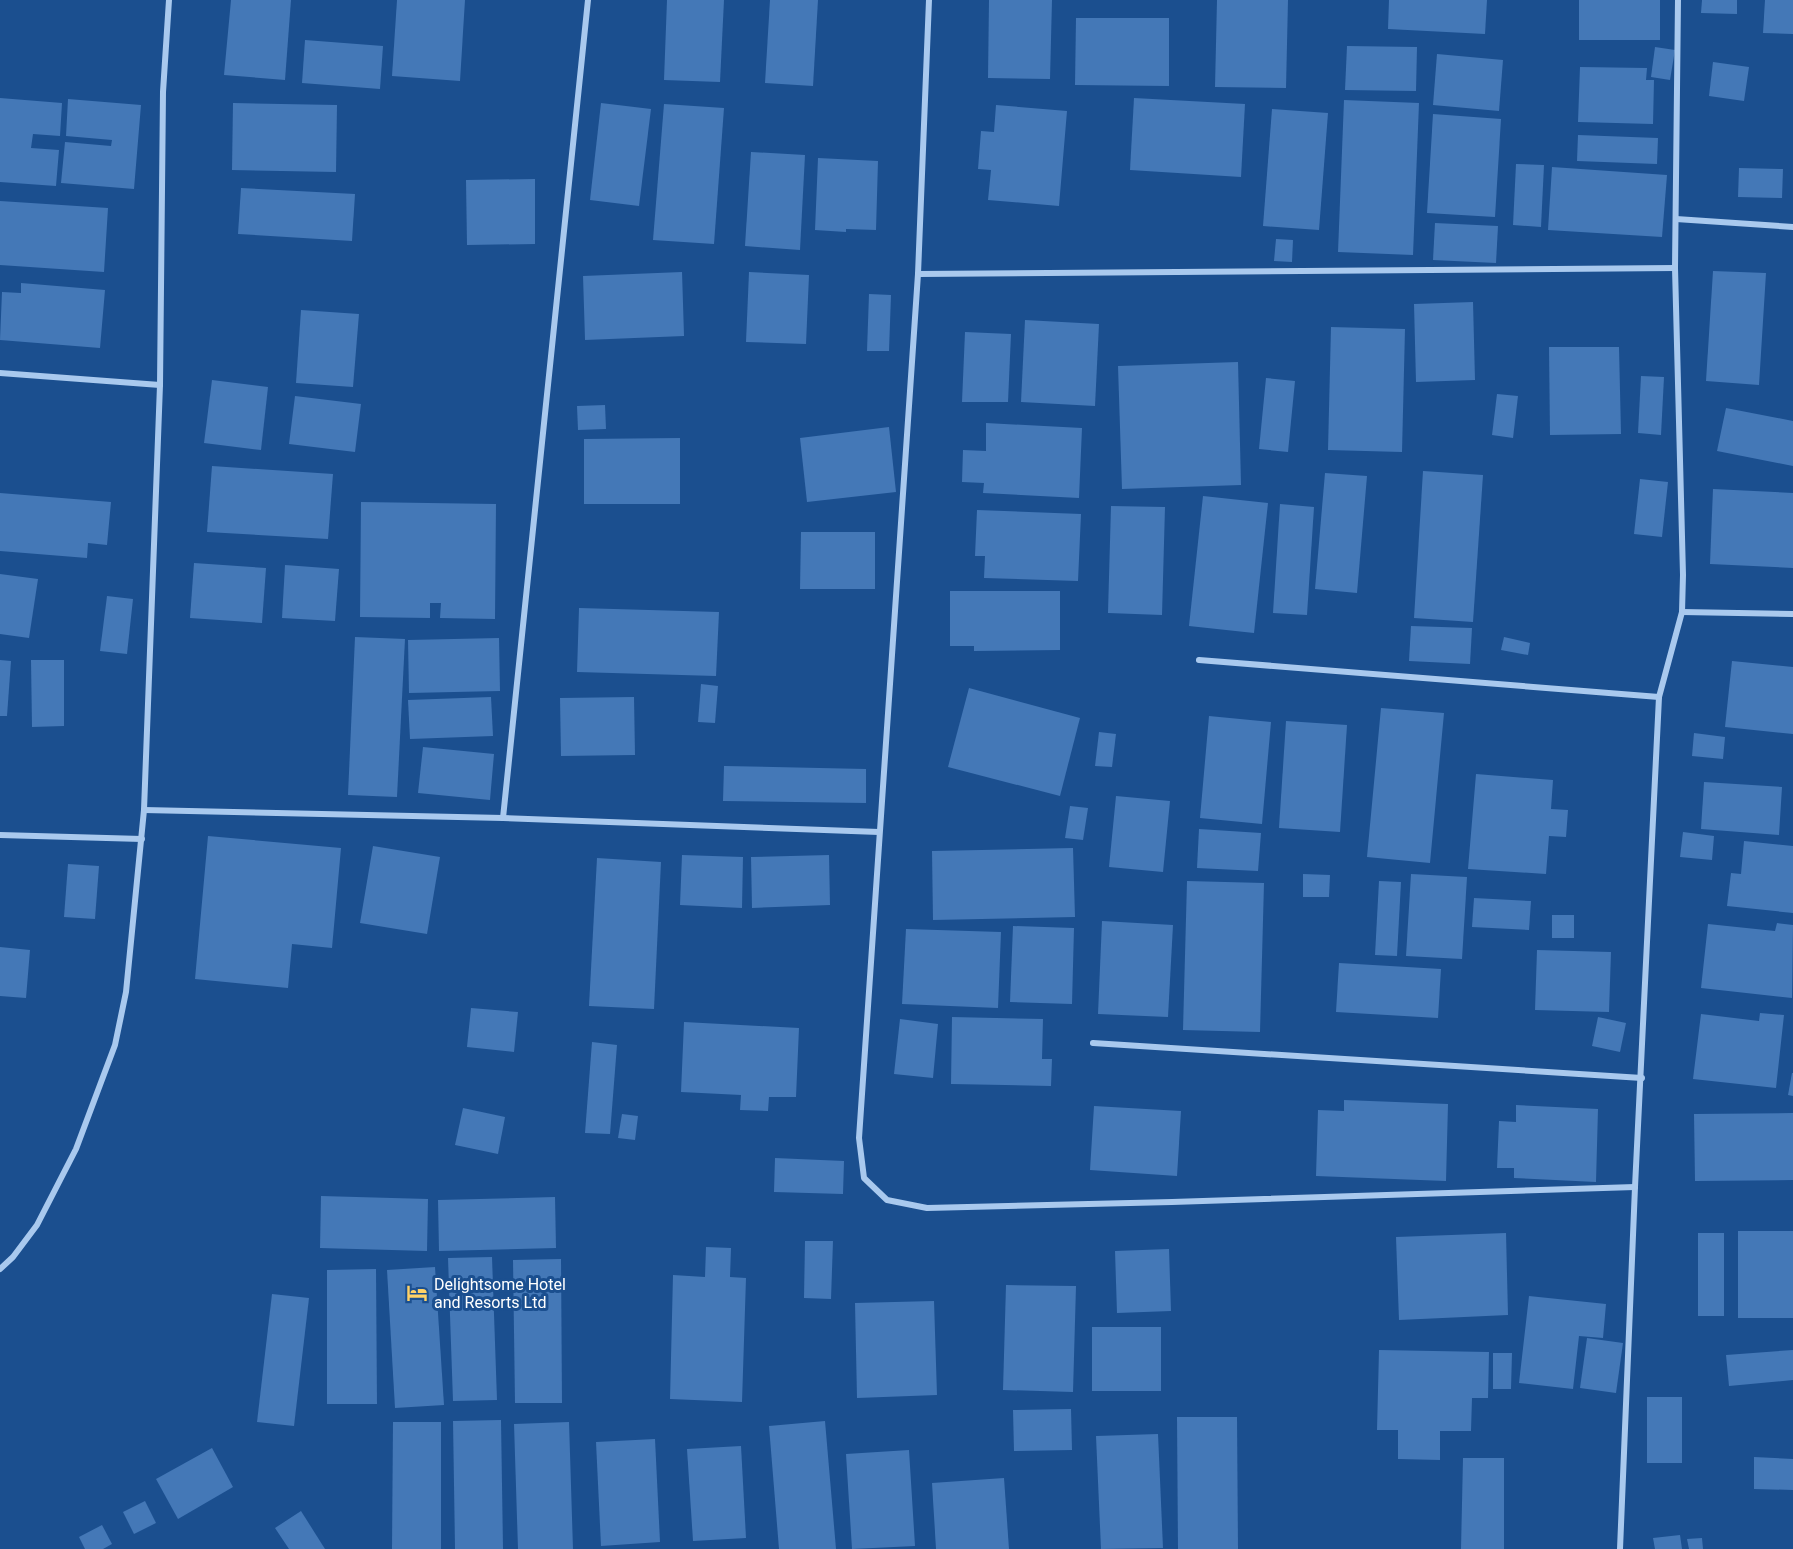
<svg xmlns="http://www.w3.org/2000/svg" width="1793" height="1549" font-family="Roboto,sans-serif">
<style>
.building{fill:#4478b7}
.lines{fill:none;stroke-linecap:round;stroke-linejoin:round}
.minor{stroke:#a9c9ee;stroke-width:6}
.labels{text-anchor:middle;stroke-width:6;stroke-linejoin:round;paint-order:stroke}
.poi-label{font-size:16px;fill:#fff;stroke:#1b4f8f;text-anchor:start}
</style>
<rect width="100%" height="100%" fill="#1b4f8f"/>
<g class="building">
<polygon points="231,0 291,0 285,80 224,75"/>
<polygon points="397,0 465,0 460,81 392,76"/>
<polygon points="667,0 724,0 720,82 664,80"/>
<polygon points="770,0 818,0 813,86 765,83"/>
<polygon points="989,0 1052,0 1050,79 988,78"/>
<polygon points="1217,0 1288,0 1286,88 1215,87"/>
<polygon points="1389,0 1487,0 1485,34 1388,29"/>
<rect x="1579" y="0" width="81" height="40"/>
<polygon points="1702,0 1737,0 1737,14 1701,13"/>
<polygon points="1765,0 1793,0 1793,34 1763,33"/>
<polygon points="1076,18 1169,18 1169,86 1075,85"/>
<polygon points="305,40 383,46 380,89 302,83"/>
<polygon points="1347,46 1417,47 1416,91 1345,90"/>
<polygon points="1655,47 1675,50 1670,80 1651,77"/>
<polygon points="1437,54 1503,60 1499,111 1433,105"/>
<polygon points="1713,62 1749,67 1744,101 1709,96"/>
<polygon points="1580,67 1647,68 1646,80 1654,80 1653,124 1578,122"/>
<polygon points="0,98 62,103 60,136 33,134 31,148 59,150 56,186 0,182"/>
<polygon points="1134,98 1245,104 1241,177 1130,170"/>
<polygon points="68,99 141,105 134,189 61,183 65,142 111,146 112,140 66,136"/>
<polygon points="1344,100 1419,103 1413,255 1338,252"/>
<polygon points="233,103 337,105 336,172 232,170"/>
<polygon points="601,103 651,109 639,206 590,200"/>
<polygon points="664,104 724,108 714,244 653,240"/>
<polygon points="996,105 1067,111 1059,206 988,200 991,170 978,169 981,131 994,132"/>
<polygon points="1272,109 1328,113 1319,230 1263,226"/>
<polygon points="1433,114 1501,119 1495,217 1427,213"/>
<polygon points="1578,135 1658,138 1657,164 1577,161"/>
<polygon points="751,152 805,155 800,250 745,246"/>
<polygon points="818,158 878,161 876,230 846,229 846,232 815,230"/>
<polygon points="1516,164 1544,165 1541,227 1513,225"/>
<polygon points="1552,167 1667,175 1662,237 1548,230"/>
<polygon points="1739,168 1783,169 1782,198 1738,197"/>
<polygon points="535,179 535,244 467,245 466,180"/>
<polygon points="241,188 355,194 352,241 238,234"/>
<polygon points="0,201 108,208 104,272 0,265"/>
<polygon points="1435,223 1498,226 1496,263 1433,260"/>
<polygon points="1276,239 1293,240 1292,262 1274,261"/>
<polygon points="1713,271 1766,273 1759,385 1706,381"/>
<polygon points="682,272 684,336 585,340 583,276"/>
<polygon points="749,272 809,275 806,344 746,342"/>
<polygon points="21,283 105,290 100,348 0,340 2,292 21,293"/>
<polygon points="869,294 891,295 889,351 867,351"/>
<polygon points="1473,302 1475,380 1416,382 1414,304"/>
<polygon points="301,310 359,314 353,387 296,383"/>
<polygon points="1025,320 1099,324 1095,406 1021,402"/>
<polygon points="1331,327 1405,329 1402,452 1328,450"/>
<polygon points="965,332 1011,334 1008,402 962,402"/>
<polygon points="1549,347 1619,347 1621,434 1550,435"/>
<polygon points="1238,362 1241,485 1122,489 1118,366"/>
<polygon points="1641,376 1664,377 1661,435 1638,433"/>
<polygon points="1266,378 1295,381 1288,452 1259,449"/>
<polygon points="212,380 268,387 261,450 204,443"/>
<polygon points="1497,394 1518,396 1513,438 1492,435"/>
<polygon points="295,396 361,404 355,452 289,444"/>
<polygon points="605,405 606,429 578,430 577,406"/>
<polygon points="1726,408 1793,421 1793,466 1717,451"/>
<polygon points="986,423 1082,428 1079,498 983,493 984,483 962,482 963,450 986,451"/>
<polygon points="889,427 896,492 807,502 800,438"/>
<polygon points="680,438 680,504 584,504 584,439"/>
<polygon points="212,466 333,474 328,539 207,532"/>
<polygon points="1423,471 1483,475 1473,622 1414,618"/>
<polygon points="1325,473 1367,476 1357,593 1315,589"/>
<polygon points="1640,479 1668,482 1662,537 1634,534"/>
<polygon points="1713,489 1793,493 1793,568 1710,564"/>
<polygon points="0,493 111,502 107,545 88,543 87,558 0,551"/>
<polygon points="1203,496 1268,503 1254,633 1189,626"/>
<polygon points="361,502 496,504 495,619 440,618 441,603 430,603 430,618 360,617"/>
<polygon points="1280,504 1314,507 1307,615 1273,613"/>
<polygon points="1111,506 1165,507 1162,615 1108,613"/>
<polygon points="977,510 1081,514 1078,581 984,578 985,556 975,556"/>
<polygon points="801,532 875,532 875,589 800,589"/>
<polygon points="194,563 266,568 262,623 190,618"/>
<polygon points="285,565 339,569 335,621 282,618"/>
<polygon points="0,574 38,579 29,638 0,634"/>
<polygon points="950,591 1060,591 1060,650 974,651 974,646 950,646"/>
<polygon points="107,596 133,599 127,654 100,651"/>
<polygon points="579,608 719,612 716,676 577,672"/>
<polygon points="1411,626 1472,628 1470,664 1409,661"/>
<polygon points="355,637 405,639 397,797 348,795"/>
<polygon points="1504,637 1530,643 1528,655 1501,650"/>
<polygon points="499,638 500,691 409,693 408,640"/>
<polygon points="0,660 11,661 7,716 0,716"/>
<polygon points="31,660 64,660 64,726 32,727"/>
<polygon points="1732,661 1793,667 1793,734 1725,727"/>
<polygon points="701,684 718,686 715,723 698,722"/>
<polygon points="969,688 1080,718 1060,796 948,767"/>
<polygon points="491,697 493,736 410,739 408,700"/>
<polygon points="634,697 635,755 561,756 560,698"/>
<polygon points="1381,708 1444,713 1430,863 1367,857"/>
<polygon points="1209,716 1271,722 1262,824 1200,818"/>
<polygon points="1286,721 1347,725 1340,832 1279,828"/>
<polygon points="1099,732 1116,734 1112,767 1095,766"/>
<polygon points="1694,733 1725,737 1723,759 1692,756"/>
<polygon points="423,747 494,754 490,800 418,793"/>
<polygon points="724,766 866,769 866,803 723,801"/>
<polygon points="1476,774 1553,780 1551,809 1568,810 1566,837 1549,836 1546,874 1468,869"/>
<polygon points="1704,782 1782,787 1779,835 1701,829"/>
<polygon points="1116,796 1170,801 1163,872 1109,867"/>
<polygon points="1070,806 1088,808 1083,840 1065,838"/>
<polygon points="1199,829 1261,833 1258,871 1197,868"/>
<polygon points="1683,832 1714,836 1712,860 1680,857"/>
<polygon points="208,836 341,848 332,948 292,944 288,988 195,979"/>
<polygon points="1744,841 1793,846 1793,913 1727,906 1731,873 1741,874"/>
<polygon points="373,846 440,857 427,934 360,923"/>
<polygon points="1073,848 1075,917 933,920 932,851"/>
<polygon points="682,855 743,857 742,908 680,905"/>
<polygon points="829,855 830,905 752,908 751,857"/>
<polygon points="597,858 661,862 654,1009 589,1006"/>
<polygon points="68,864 99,866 95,919 64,917"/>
<polygon points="1303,874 1330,875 1329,897 1303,897"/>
<polygon points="1411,874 1467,877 1462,959 1406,956"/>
<polygon points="1187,881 1264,883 1260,1032 1183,1030"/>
<polygon points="1379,881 1401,882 1397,956 1375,955"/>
<polygon points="1474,898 1531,901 1529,930 1472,927"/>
<rect x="1552" y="915" width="22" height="23"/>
<polygon points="1102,921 1173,925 1168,1017 1098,1014"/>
<polygon points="1777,923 1793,925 1792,998 1701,988 1708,924 1775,931"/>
<polygon points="1013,926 1074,928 1072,1004 1010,1002"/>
<polygon points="906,929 1001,932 998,1008 902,1004"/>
<polygon points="0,947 30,950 26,998 0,996"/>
<polygon points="1537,950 1611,952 1609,1012 1535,1010"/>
<polygon points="1339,963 1441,969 1438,1018 1336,1012"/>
<polygon points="471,1008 518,1012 514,1052 467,1047"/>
<polygon points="1760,1013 1784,1015 1776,1088 1693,1079 1701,1014 1759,1021"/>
<polygon points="952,1017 1043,1019 1042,1059 1052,1059 1051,1086 951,1084"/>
<polygon points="1598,1017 1626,1023 1620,1052 1592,1046"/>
<polygon points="900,1019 938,1024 933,1078 894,1074"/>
<polygon points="684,1022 799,1028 796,1097 769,1097 768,1111 740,1110 741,1095 681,1092"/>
<polygon points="592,1042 617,1045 610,1134 585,1133"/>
<polygon points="1792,1073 1793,1073 1793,1096 1788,1095"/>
<polygon points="1344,1100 1448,1104 1446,1181 1316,1176 1318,1110 1344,1111"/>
<polygon points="1516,1105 1598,1109 1596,1182 1514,1178 1514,1168 1497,1168 1499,1121 1516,1122"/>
<polygon points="1094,1106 1181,1111 1177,1176 1090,1170"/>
<polygon points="463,1108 505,1117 498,1154 455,1145"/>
<polygon points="1793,1113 1793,1180 1695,1181 1694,1114"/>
<polygon points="622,1114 638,1116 635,1140 618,1138"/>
<polygon points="775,1158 844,1161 843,1194 774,1192"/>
<polygon points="321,1196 428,1199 427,1251 320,1248"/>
<polygon points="555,1197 556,1248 439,1251 438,1200"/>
<rect x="1738" y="1231" width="55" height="87"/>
<polygon points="1506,1233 1508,1315 1399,1320 1396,1237"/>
<rect x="1698" y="1233" width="26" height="83"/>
<polygon points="805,1241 833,1241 831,1299 804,1298"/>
<polygon points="706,1247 731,1248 730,1277 746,1278 742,1402 670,1399 673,1275 705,1277"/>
<polygon points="1169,1249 1171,1311 1117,1313 1115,1251"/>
<polygon points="492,1257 497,1400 453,1401 448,1258"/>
<polygon points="561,1259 562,1403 515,1403 513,1260"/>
<polygon points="435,1267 444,1405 395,1408 387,1270"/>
<polygon points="376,1269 377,1404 327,1404 327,1270"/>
<polygon points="1006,1285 1076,1286 1073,1392 1003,1390"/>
<polygon points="272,1294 309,1298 294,1426 257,1422"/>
<polygon points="1529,1296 1606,1304 1603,1338 1579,1336 1573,1389 1519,1383"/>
<polygon points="934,1301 937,1395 857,1398 855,1303"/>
<rect x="1092" y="1327" width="69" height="64"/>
<polygon points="1587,1338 1623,1343 1616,1393 1580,1388"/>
<polygon points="1379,1350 1489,1352 1488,1398 1472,1398 1471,1431 1440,1431 1440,1460 1398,1459 1398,1430 1377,1430"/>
<polygon points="1793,1350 1793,1380 1729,1386 1726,1355"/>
<polygon points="1493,1353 1512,1353 1511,1389 1493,1389"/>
<rect x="1647" y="1397" width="35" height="66"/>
<polygon points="1071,1409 1072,1450 1014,1451 1013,1410"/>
<polygon points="1177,1417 1237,1417 1238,1549 1178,1549"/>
<polygon points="501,1420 503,1549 455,1549 453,1421"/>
<polygon points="825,1421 836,1549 779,1549 769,1426"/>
<polygon points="393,1422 441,1422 441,1549 392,1549"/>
<polygon points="569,1422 573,1549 518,1549 514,1424"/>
<polygon points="1158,1434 1163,1548 1101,1549 1096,1436"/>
<polygon points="655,1439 660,1542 601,1546 596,1442"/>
<polygon points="741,1446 746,1538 693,1541 687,1449"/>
<polygon points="212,1448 233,1487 178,1519 156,1479"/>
<polygon points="909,1450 915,1546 852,1549 846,1454"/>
<polygon points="1754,1457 1793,1459 1793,1490 1754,1489"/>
<polygon points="1463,1458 1504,1458 1504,1549 1461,1549"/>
<polygon points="1004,1478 1009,1549 936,1549 932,1483"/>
<polygon points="145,1501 156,1523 134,1534 123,1512"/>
<polygon points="301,1511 325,1549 289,1549 275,1528"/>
<polygon points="102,1525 112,1544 103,1549 85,1549 79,1537"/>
<polygon points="1680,1535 1682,1549 1655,1549 1653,1538"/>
<polygon points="1702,1538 1703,1549 1689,1549 1687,1539"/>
</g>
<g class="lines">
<g class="minor">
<polyline points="929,0 918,274 859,1138 864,1178 887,1200 927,1208 1172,1202 1635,1187"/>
<polyline points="1676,219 1793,227"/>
<polyline points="918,274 1675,268"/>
<polyline points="0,373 160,385"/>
<polyline points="1682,612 1793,614"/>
<polyline points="1199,660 1659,697"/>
<polyline points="144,810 503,818 879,832"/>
<polyline points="503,818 588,0"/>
<polyline points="0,835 142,839"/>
<polyline points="1093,1043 1642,1078"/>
<polyline points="0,1269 13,1257 37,1225 76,1149 115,1045 126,992 144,810 160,385 163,92 169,0"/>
<polyline points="1620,1549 1635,1187 1659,697 1682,612 1683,575 1675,268 1678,0"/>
</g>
</g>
<defs>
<g id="hotel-bare" transform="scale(1.62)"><path d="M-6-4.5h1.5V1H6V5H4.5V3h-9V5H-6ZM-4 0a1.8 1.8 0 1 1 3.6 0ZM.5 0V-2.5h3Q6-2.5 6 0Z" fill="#ffd166" stroke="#1b4f8f" stroke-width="2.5" paint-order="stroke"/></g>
</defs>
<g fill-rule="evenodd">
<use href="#hotel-bare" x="417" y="1293"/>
</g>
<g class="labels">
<g class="poi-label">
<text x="434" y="1290">Delightsome Hotel<tspan x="434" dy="18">and Resorts Ltd</tspan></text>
</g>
</g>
</svg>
